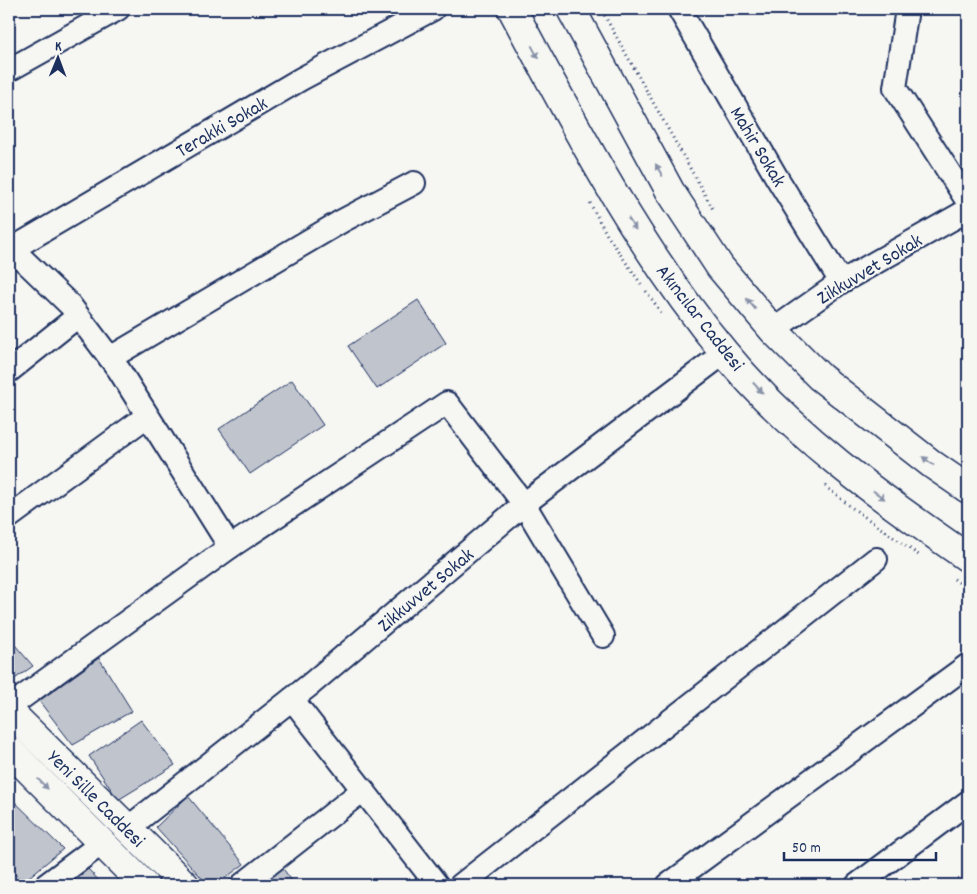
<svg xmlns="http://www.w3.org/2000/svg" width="977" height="894" font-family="Dekko,sans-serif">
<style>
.building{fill:#c0c4cd;stroke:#1b2f5e}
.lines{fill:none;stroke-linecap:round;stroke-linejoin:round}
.street-casing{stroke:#1b2f5e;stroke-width:26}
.secondary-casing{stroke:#1b2f5e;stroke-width:31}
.path{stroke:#1b2f5e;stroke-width:3;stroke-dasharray:1 4;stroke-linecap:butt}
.street{stroke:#f6f6f2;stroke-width:22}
.secondary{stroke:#f6f6f2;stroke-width:28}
.oneway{fill:#8892a8}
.labels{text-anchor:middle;stroke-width:4;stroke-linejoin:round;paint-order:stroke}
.street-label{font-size:20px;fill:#1b2f5e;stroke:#f6f6f2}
</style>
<rect width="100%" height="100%" fill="#f6f6f2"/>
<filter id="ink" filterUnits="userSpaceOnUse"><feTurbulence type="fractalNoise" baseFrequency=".02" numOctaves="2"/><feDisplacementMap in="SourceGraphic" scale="10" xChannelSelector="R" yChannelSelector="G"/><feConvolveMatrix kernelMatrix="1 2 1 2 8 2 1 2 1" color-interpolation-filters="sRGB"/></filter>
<g filter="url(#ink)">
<g class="building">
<polygon points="418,300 446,343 377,389 348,346"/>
<polygon points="292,380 323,425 250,474 219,429"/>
<polygon points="9,638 33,666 9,683"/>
<polygon points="99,658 132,711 73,745 39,701"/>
<polygon points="141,720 175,765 118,800 89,756"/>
<polygon points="188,796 244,864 216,885 208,885 156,827"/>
<polygon points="11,798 63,849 23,882 9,869 9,800"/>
<polygon points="281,866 295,885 258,885"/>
<polygon points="88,869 103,885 69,885"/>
</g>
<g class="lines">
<g class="street-casing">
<g id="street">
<polyline points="679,9 777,178 841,282"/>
<polyline points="907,9 895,88 968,202"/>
<polyline points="9,70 118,9"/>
<polyline points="9,246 70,305 119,370 230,547"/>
<polyline points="12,249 301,79 433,9"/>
<polyline points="773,330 841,282 968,210"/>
<polyline points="110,358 342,221 414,183"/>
<polyline points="9,371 78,316"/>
<polyline points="9,517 147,416"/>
<polyline points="292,699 437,885"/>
<polyline points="9,707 230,547 447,403 524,504 603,636"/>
<polyline points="128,828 311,684 524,504 724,353"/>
<polyline points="46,885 102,843"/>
<polyline points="242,885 363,790"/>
<polyline points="461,885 876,559"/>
<polyline points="668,885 968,665"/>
<polyline points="857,885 968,802"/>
</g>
</g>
<g class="secondary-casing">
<g id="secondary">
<path d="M512,9C575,127 638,248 724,352C792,435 881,498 968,558"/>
<polyline points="571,9 670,191 720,267 773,330 820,377 933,465 968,489"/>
<polyline points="9,711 185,885"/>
<polyline points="9,750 144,885"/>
</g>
</g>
<g class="path">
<polyline points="602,11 714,211"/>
<polyline points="590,203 607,235 641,284"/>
<polyline points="646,291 663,315"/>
<polyline points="825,486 851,507 920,556"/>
<polyline points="954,579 968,589"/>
</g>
<use href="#street" class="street"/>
<use href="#secondary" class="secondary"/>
</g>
<defs><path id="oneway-solid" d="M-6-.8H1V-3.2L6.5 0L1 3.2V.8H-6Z" transform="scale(1.25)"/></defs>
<g class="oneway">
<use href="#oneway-solid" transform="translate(535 52) rotate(62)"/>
<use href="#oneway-solid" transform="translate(659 170) rotate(-119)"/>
<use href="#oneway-solid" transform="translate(632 224) rotate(57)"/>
<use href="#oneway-solid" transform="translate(751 304) rotate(-130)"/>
<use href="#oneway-solid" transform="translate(758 388) rotate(47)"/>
<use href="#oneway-solid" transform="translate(928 461) rotate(-143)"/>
<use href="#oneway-solid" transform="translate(879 495) rotate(36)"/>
<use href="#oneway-solid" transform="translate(43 784) rotate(45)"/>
</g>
</g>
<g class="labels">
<g class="street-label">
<text transform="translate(221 126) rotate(-30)" y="7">Terakki Sokak</text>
<text transform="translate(759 146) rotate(59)" y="7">Mahir Sokak</text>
<text transform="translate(869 268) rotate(-31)" y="7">Zikkuvvet Sokak</text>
<text transform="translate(701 317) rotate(52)" y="7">Akıncılar Caddesi</text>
<text transform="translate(425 589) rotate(-40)" y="7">Zikkuvvet Sokak</text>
<text transform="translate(97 798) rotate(45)" y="7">Yeni Sille Caddesi</text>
</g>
</g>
<rect width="977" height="894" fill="none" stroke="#f6f6f2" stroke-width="30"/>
<rect x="15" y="15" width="947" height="864" fill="none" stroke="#1b2f5e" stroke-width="2" filter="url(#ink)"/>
<g transform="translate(58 58) rotate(1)" stroke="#f6f6f2" stroke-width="4" paint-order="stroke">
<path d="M0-4L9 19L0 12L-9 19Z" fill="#1b2f5e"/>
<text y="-8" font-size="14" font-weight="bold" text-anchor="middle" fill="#1b2f5e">K</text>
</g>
<path d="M784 852v8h152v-8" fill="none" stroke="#1b2f5e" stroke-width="2.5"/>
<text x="792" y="852" font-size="15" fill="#1b2f5e" stroke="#f6f6f2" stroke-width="4" paint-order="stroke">50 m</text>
</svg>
